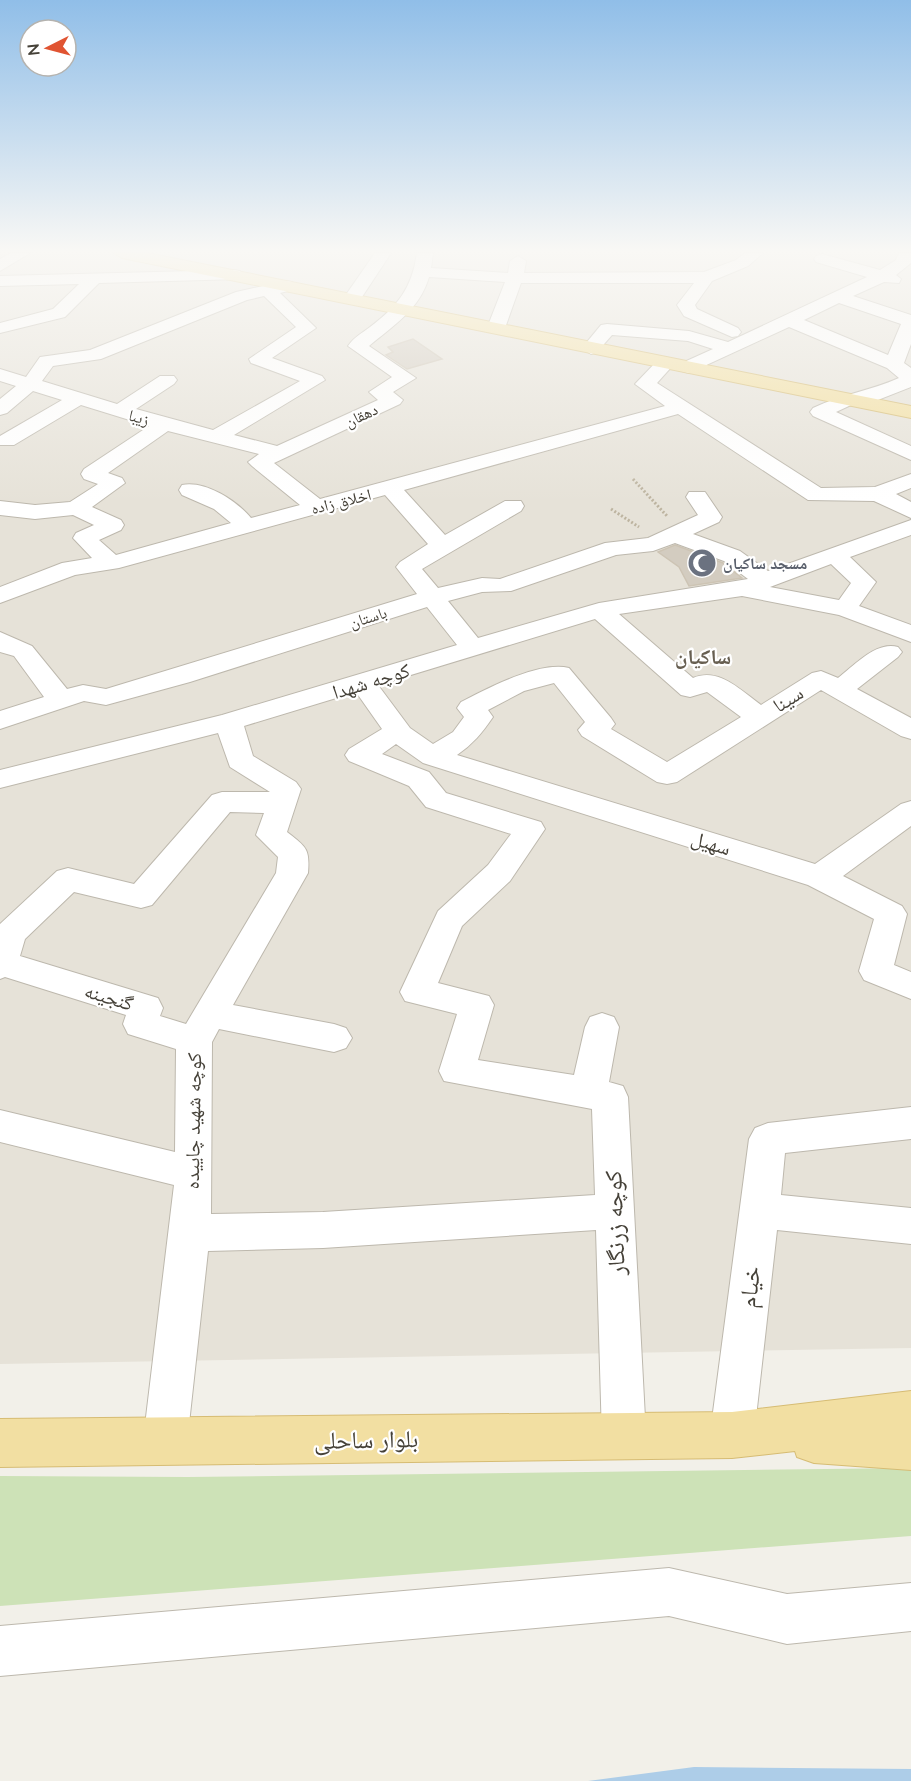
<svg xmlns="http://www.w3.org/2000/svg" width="911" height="1781" font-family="'Nunito Sans','Noto Naskh Arabic',sans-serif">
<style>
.residential{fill:#e6e2d8}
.green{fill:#cde2b7}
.water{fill:#adcde8}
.building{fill:#d3ccc0;stroke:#cdc4b4;stroke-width:1.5}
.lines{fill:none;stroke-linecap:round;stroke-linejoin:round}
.minor-casing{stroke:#bdb8ad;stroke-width:2}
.major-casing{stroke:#d6bc74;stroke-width:2}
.path{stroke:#bdb4a0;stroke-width:3;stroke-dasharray:2 2;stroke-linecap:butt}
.minor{fill:#fff;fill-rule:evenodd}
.major{fill:#f2dfa2;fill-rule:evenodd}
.labels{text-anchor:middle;stroke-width:4.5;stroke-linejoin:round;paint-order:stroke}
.far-street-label{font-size:16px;fill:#454138;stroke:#fff}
.far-worship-label{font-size:16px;font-weight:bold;fill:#5b616d;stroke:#fff;text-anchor:start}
.street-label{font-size:20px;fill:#454138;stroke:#fff}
.neighbourhood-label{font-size:21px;font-weight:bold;fill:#675f51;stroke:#fff}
.near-street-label{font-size:24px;fill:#454138;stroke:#fff}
</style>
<rect width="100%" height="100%" fill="#f2f0e9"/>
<polygon class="residential" points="0,253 911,253 911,1348 0,1364"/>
<polygon class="green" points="911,1468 911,1536 0,1606 0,1476 188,1477"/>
<polygon class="water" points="694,1767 911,1769 911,1781 588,1781"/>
<g class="building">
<polygon points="413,339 442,359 407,369 386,355 393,352 388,347"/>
<polygon points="675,545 723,563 742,578 689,586 679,567 658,552"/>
</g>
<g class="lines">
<g class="minor-casing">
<g id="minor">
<polygon points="11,253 30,253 0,271 0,259"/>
<polygon points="375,253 391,253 358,303 346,303 343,299"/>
<path d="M417,253H433L431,268L508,273L510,261L518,256L526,261L524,273L704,272L736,260L745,253H763L748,266L712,281L695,305L697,309L738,328L741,332L738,336L732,337L684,316L677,305L694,283H521L505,328L496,333L487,328L505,282L429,277C420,309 393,326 369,346L416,378L393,392L403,400L400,404L274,463L320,499L665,406L635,384L659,359L666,357L675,363L657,383L821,488L875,487L911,474V488L896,494L911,502V518L874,501L808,500L678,414L404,490L445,535L505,501H521L524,506L521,511L422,569L438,588L482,578L500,579L605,543L648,538L698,515L686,497L689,492H705L722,517L719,522L693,534L740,551L768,571L911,520V535L850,557L876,582L859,606L911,625V642L839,615L742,596L619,614L693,678C719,667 740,690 761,705L812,673L821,671L838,678C855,665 876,641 898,647L902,652L898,657L857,689L911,718V739L901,736L821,690L677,782L667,784L657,782L582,736L578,730L585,722L554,683L524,691L488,710L493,717C482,733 473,744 457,755L815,864L901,804L911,801V826L843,876L902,906L907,914L894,965L911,972V999L864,980L859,971L874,919L808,885L423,763L396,744L382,754L429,772L446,793L541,822L545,829L510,881L462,926L438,983L489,996L494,1005L478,1060L574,1075L585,1027L590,1017L602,1013L614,1017L619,1027L609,1082L623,1086L628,1097L646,1437L640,1453L624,1459L608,1453L602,1437L596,1230L323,1248L208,1251L187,1442L181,1458L165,1464L149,1458L143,1442L174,1185L0,1142V1110L175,1152L176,1049L128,1034L123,1024L126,1015L5,977L0,979V924L57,871L68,868L134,884L212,795L222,792H270L230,767L218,733L0,788V770L222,715L457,645L427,607L190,682L106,705L84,701L0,729V711L44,697L14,656L0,652V632L32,646L67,689L83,685L106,689L417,594L396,567L400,562L428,544L385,495L119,568L75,575L0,603V587L62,563L92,558L73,538L76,533L94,525L73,515L35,519L0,515V501L35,505L70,502L98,484L84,479L81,474L84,469L149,426L81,405L14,445H0V436L62,400L33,391L7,413L0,415V399L16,386L0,381V369L26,377L40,357L90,350L236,292L286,281L292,282L294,286L292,290L280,293L316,328L272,358L322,376L325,380L234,435L277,446L378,400L369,392L392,377L348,346C353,338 362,333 370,327C398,306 412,288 417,253ZM264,296L296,327L249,359L251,363L300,381L213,430L136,409L174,384L177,380L174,376H160L117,404L42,381L53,366L101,359L247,300ZM168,431L259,454L248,462L252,466L300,505L251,518C237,501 205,480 182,485L179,490L182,495L214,509L231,523L116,555L99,540L121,530L124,525L121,520L92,507L125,483L122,478L108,473ZM675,543L724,561L748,579L599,603L478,638L448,601L482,592L511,591L616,555L653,551ZM831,564L851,583L839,600L770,587ZM595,619L681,695L690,697L707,692L741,717L667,762L611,729L615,724L611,718L569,668C539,661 488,688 461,702L457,708L464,717L453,732L433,744L410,728L378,685ZM356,692L382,729L349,749L345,755L349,761L409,786L426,807L511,834L488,865L438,911L400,992L405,1001L457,1014L439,1071L444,1081L592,1109L595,1195L323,1212L211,1214L212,1042L219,1029L334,1052L346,1048L352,1038L346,1028L334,1024L233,1005L308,873C310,848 306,847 287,832L301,789L296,782L253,756L244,726ZM230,812L264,813L256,835L278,857L276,873L186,1024L160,1016L163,1008L158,998L20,956L25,939L74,892L141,908L152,905Z"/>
<path d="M899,253H911V263L896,275L901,279L899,283L884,282L853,296L911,315V344L904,363L911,368V387L865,405H851L836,412L911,446V460L813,416L810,412L813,408C842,394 870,391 899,378L887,368L789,327L689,373L682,371L680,367L682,363L713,349L688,341L612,335L597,352L591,354L582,348L601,325L607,324L689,331L728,342L867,277L816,262L814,259L816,256L822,254L880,270L896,260ZM839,303L901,324L888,355L804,320Z"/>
<polygon points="234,270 240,271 242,275 240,279 99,283 65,317 0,333 0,323 53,309 79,284 0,286 0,276"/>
<polygon points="911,1107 911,1139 785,1153 781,1195 911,1208 911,1244 777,1230 754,1435 748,1451 732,1457 716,1451 710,1435 749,1139 755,1128 768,1123"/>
<polygon points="669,1568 787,1594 911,1583 911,1631 787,1644 669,1616 0,1676 0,1626"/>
</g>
</g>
<g class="major-casing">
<g id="major">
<polygon points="114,253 147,253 911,406 911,418 122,258"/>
<polygon points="911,1391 911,1470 814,1463 797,1457 795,1451 732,1458 0,1467 0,1419 732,1412"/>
</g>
</g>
<g class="path">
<polyline points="633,479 667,516"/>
<polyline points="611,509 639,527"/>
</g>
<use href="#minor" class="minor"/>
<use href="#major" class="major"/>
</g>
<linearGradient id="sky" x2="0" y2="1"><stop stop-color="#90bee8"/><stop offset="0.5" stop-color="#f9f8f5"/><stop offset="1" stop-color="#f9f8f5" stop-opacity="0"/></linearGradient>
<rect width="911" height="502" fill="url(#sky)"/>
<defs>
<g id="mosque-disc" transform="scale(1.5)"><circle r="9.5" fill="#6b7280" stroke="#fff"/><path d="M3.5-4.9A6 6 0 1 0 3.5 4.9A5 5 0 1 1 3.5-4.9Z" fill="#fff"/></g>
</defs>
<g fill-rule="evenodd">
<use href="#mosque-disc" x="702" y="563"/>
</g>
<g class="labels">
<g class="far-street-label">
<text transform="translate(361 415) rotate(-25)" y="6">دهقان</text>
<text transform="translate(139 417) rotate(16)" y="6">زیبا</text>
<text transform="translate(341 501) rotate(-14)" y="6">اخلاق زاده</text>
<text transform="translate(368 617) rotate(-17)" y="6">باستان</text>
</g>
<g class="far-worship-label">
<text x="723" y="569">مسجد ساکیان</text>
</g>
<g class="street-label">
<text transform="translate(371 681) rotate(-17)" y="7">کوچه شهدا</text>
<text transform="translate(788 699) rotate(-32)" y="7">سینا</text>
<text transform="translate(711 843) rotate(17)" y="7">سهیل</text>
<text transform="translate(109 997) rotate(17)" y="7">گنجینه</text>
<text transform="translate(193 1121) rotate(-89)" y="7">کوچه شهید چاییده</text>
</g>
<g class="neighbourhood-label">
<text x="703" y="664">ساکیان</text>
</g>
<g class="near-street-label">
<text transform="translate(615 1223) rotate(-92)" y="8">کوچه زرنگار</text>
<text transform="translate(750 1287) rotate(-83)" y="8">خیام</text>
<text transform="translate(366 1440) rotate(-1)" y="8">بلوار ساحلی</text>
</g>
</g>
<g transform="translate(48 48) rotate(264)"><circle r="28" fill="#ffffff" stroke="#b5b3af" stroke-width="1.5"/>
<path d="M0-4.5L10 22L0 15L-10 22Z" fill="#e05432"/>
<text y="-9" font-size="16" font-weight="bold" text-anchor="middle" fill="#454138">N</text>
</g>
</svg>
